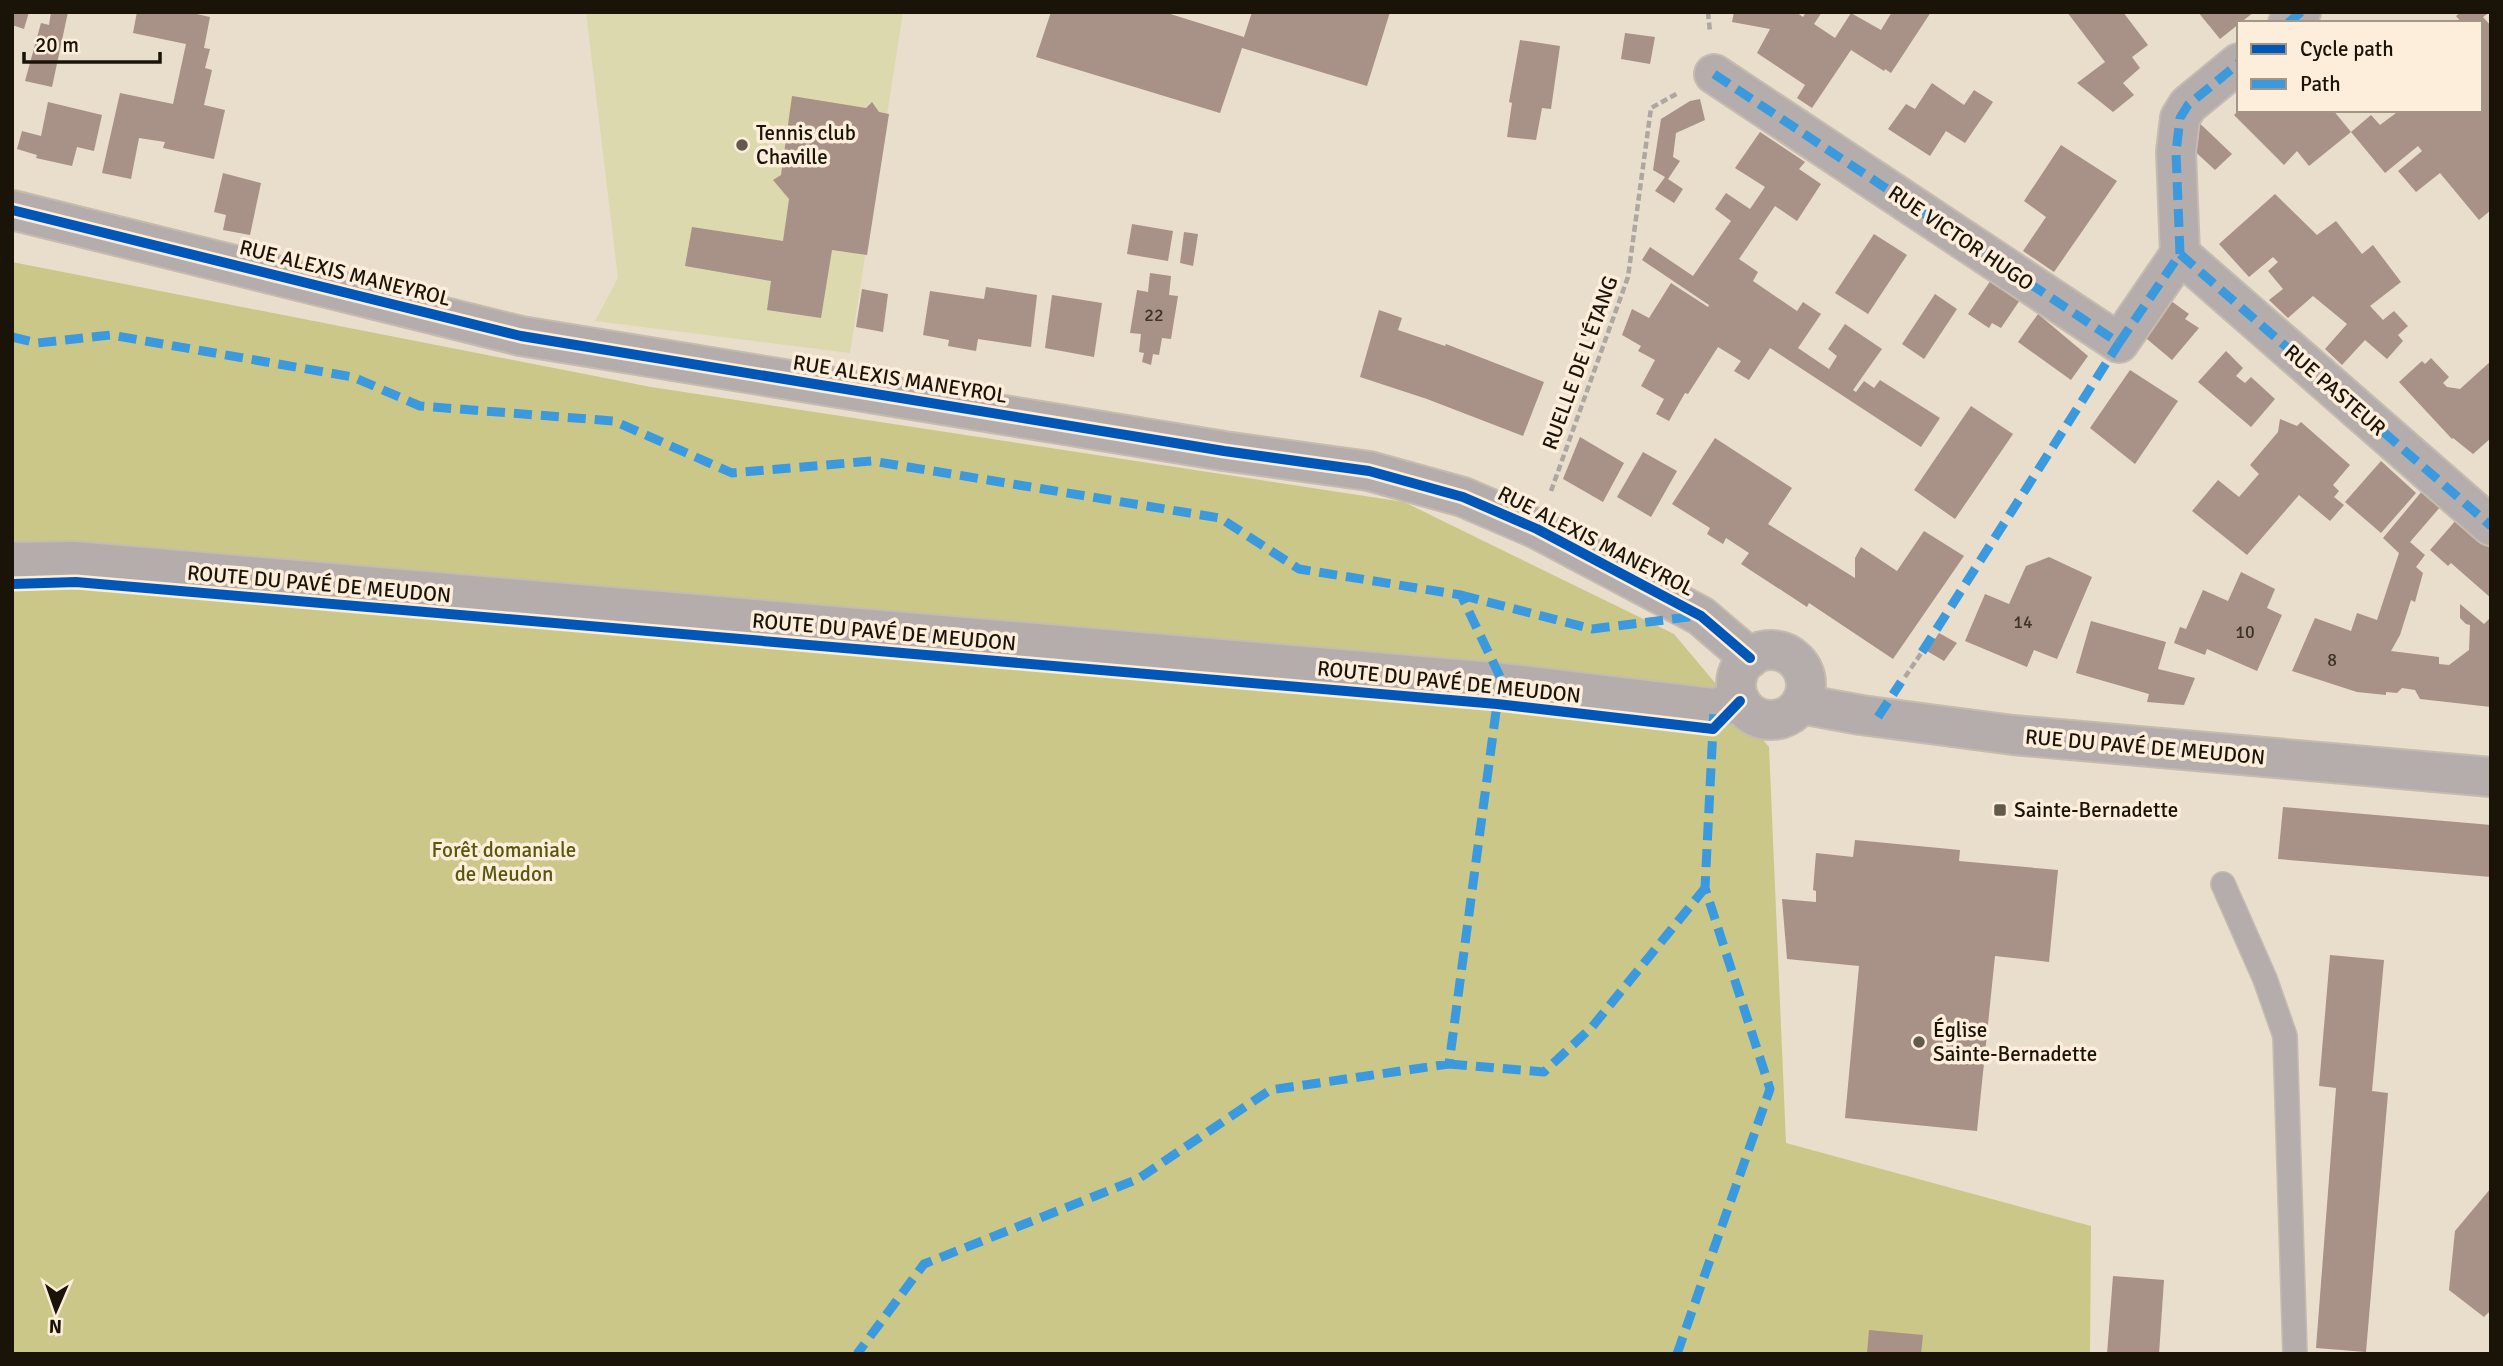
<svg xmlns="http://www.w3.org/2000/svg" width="2503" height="1366" font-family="Signika,sans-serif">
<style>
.green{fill:#dcd9af}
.forest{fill:#cbc788}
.building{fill:#a89186}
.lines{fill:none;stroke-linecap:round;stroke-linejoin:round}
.lane-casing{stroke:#c5bcaf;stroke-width:26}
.street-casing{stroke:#c5bcaf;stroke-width:42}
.path{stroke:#aea7a1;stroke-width:4.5;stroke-dasharray:7 3.5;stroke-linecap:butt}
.lane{stroke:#b4adac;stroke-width:23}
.street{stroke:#b4adac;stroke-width:38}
.quiet{stroke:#3b9add;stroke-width:9;stroke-dasharray:18 9;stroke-linecap:butt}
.cycleway-casing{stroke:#fceedb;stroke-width:15}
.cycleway{stroke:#0057b8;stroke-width:10}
.poi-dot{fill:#625a4c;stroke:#fceedb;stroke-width:2.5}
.labels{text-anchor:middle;stroke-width:7;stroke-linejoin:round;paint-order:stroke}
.number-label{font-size:18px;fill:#3e3227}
.poi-label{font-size:21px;fill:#1a1307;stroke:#fceedb;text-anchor:start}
.street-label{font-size:21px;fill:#1a1307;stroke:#fceedb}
.park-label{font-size:21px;fill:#56580c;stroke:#fceedb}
</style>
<rect width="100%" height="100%" fill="#e9ddcc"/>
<polygon class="green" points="586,12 903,12 850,353 595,321 618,278"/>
<polygon class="forest" points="12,262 651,387 1404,502 1674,634 1769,747 1786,1143 2091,1226 2090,1354 12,1354"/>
<g class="building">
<polygon points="12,12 29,12 24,29 12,25"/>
<polygon points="51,12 68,12 52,87 25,81 41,23 49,25"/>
<polygon points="137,12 188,12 210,17 204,48 210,49 205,68 212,70 204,105 225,110 214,159 163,148 165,142 139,138 131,179 102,173 120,93 173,104 186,44 133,33"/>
<polygon points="1051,12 1164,12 1244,37 1252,12 1390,12 1367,86 1242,48 1220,113 1036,57"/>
<polygon points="1734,12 1796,12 1803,17 1806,12 1822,12 1814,24 1835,38 1851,13 1881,30 1892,12 1931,12 1891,73 1885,69 1884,71 1851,50 1812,108 1797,98 1805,85 1757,53 1770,29 1732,22"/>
<polygon points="2067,12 2123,12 2148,45 2132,57 2140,68 2123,83 2134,95 2113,112 2077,83 2105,62"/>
<polygon points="2198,12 2254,12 2220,39"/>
<polygon points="2461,12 2490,12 2483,17 2491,26 2491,210 2479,220 2440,173 2416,192 2398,171 2422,151 2418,146 2385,173 2351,132 2371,115 2380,125 2400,110 2480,110 2480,51 2483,49 2480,46 2480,23 2462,23 2456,16"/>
<polygon points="1625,33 1655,37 1650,64 1621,59"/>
<polygon points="1520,40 1560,46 1551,109 1542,108 1536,140 1507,137 1512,103 1509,102"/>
<polygon points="1932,83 1964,105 1974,90 1993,102 1965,143 1946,131 1930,156 1888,129 1906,104 1915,109"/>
<polygon points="792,96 866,108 872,102 879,112 889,114 867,255 832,250 821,318 767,310 771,281 685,266 692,227 783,241 789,199 773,180 781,175"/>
<polygon points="1700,99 1705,120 1676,133 1673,157 1680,161 1668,179 1683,189 1674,203 1655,191 1665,177 1653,170 1661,119 1690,101"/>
<polygon points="48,102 102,115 94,151 77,147 72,166 36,158 37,155 17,149 22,131 41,136"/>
<polygon points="2239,110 2288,110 2291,113 2295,110 2333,110 2351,132 2309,166 2297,151 2284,165 2234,115"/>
<polygon points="2193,117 2232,154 2215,170 2188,145"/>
<polygon points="1760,132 1805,162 1799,169 1821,184 1797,221 1775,206 1739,259 1758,272 1753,281 1797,311 1803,302 1821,314 1798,348 1829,369 1837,356 1828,349 1845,324 1882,349 1853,390 1856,392 1864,381 1874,388 1880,380 1940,418 1921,447 1770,348 1749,380 1734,371 1741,361 1718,347 1688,394 1685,393 1669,421 1656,414 1664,399 1641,386 1655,360 1638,351 1641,346 1622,335 1632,309 1649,318 1671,283 1708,307 1709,305 1642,260 1650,247 1693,276 1731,221 1715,209 1726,193 1750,209 1765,187 1735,168"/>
<polygon points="2061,145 2117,181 2054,272 2023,251 2046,217 2024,201"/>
<polygon points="223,173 261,183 250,235 223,230 226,215 214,212"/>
<polygon points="2275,194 2317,235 2336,221 2362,254 2373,245 2401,282 2370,306 2383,320 2394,311 2408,326 2398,335 2403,341 2387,359 2365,340 2342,365 2325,349 2347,324 2313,296 2288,318 2269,300 2283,289 2268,271 2278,262 2273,257 2249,277 2219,244"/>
<polygon points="1132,224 1173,231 1168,261 1127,254"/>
<polygon points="1184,232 1198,234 1193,266 1180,263"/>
<polygon points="1874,234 1907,255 1868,314 1835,293"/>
<polygon points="1150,273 1171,276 1169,295 1178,296 1171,339 1162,338 1159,355 1153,354 1151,365 1142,362 1144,353 1139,352 1141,334 1130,333 1137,290 1148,292"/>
<polygon points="1993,277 2022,297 2001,328 1992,323 1989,328 1968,314"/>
<polygon points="986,287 1037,295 1031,347 978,339 976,351 948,346 949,340 923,335 930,291 984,299"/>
<polygon points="862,289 888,294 883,332 856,327"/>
<polygon points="1935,294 1957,309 1924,359 1902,344"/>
<polygon points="1052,295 1102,303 1094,357 1045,348"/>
<polygon points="2167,298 2189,314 2185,319 2199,328 2172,360 2141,334"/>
<polygon points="1379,310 1402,318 1398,330 1445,346 1446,344 1544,382 1523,436 1427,399 1360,377"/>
<polygon points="2038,314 2088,356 2071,380 2018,342"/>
<polygon points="2226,351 2243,368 2236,376 2245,383 2251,377 2275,399 2251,427 2198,382"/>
<polygon points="2431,358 2449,377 2443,383 2447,387 2460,389 2491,361 2491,438 2473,454 2453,438 2452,439 2399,382 2422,361 2425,364"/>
<polygon points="2130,370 2178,401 2135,464 2090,428"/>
<polygon points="1971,406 2013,434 1955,519 1914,490"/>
<polygon points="2280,419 2297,426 2301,422 2350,465 2333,485 2339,491 2334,497 2344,505 2330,521 2299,495 2247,555 2192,511 2218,480 2239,497 2259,474 2250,465 2278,432"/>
<polygon points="1580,437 1624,463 1603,502 1563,479"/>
<polygon points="1715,438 1792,488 1768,524 1855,578 1855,558 1861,547 1897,571 1924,531 1964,556 1893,659 1809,603 1807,607 1741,564 1749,553 1726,538 1723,544 1707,534 1710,528 1672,504"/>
<polygon points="1643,452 1677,471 1651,517 1617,497"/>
<polygon points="2381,461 2416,493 2381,533 2345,502"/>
<polygon points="2423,490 2441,506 2410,542 2425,555 2416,567 2423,573 2415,602 2411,600 2400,635 2391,651 2439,657 2439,664 2449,665 2469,650 2470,625 2466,624 2460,618 2460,604 2484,624 2491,617 2491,707 2420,699 2415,690 2402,688 2397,693 2386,692 2386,695 2357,692 2292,671 2315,618 2351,631 2357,613 2377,620 2399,553 2383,538"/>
<polygon points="2457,519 2491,549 2491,598 2451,563 2448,566 2430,550"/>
<polygon points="2049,557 2092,577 2057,659 2034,650 2027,667 1965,641 1985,594 2009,604 2026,566"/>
<polygon points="2241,572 2275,589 2267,608 2282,615 2257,671 2207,649 2205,655 2174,643 2180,627 2186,629 2203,590 2228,601"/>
<polygon points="2091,621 2166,642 2158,669 2195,678 2184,705 2147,702 2149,694 2076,673"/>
<polygon points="1939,633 1957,643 1944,661 1927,651"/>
<polygon points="2283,807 2491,825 2491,877 2278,859"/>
<polygon points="1855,840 1960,850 1959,861 2058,870 2049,962 1995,956 1977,1131 1845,1118 1859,966 1787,959 1782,899 1816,902 1816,891 1813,890 1816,853 1853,857"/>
<polygon points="2330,955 2384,960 2372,1091 2388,1093 2366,1352 2316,1348 2336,1088 2319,1086"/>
<polygon points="2491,1188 2491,1310 2484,1317 2449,1290 2455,1231"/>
<polygon points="2113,1276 2164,1280 2159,1354 2107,1354"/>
<polygon points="1869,1330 1923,1335 1921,1354 1867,1354"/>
</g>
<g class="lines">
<g class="lane-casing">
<polyline id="lane" points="2223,884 2265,979 2285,1036 2295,1354"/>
</g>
<g class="street-casing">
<g id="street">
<polyline points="2288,23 2301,12"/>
<polyline points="1714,74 2119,343 2180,254"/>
<polyline points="12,210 521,336 1224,451 1369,471 1463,497 1537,529 1701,616 1750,658"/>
<polyline points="2180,254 2491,526"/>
<polyline points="2180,254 2176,152 2180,118 2188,105 2239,63"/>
<polyline points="12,562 74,561 1503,683 1714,708 1740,701"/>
<circle cx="1771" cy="685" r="35"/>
<polyline points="1801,704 1861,715 2013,735 2491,777"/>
</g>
</g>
<g class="path">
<polyline points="1708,12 1710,32"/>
<polyline points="1551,491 1628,277 1651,108 1678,93"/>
<polyline points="1905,677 1922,652"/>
</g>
<use href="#lane" class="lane"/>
<use href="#street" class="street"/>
<g class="quiet">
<polyline points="2288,23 2301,12"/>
<polyline points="1714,74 2119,343 2180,254"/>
<polyline points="2180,254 2491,526"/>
<polyline points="2180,254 2176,152 2180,118 2188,105 2239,63"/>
<polyline points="12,337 37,343 111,335 353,377 420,406 614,421 732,473 872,461 1220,518 1299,569 1461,595 1503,683 1497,704 1449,1064 1270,1090 1138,1179 924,1264 857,1354"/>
<polyline points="1461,595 1592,629 1697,616"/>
<polyline points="1922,652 2119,343"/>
<polyline points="1878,717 1901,682"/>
<polyline points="1449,1064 1544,1072 1592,1027 1705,888"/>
<polyline points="1677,1354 1770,1089 1705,888 1714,708"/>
</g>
<g class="cycleway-casing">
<g id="cycleway">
<polyline points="12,210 521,336 1224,451 1369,471 1463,497 1537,529 1701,616 1750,658"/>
<polyline points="12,584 76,582 1497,704 1713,729 1740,701"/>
</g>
</g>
<use href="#cycleway" class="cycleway"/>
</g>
<g class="poi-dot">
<circle cx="742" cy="145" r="7"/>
<rect x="1993" y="803" width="14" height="14" rx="3.5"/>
<circle cx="1919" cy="1042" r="7"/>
</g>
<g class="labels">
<g class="number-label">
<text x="1154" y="321">22</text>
<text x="2023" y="628">14</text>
<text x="2245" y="638">10</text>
<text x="2332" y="666">8</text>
</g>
<g class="poi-label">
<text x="756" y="140">Tennis club<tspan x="756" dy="24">Chaville</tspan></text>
<text x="2014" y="817">Sainte-Bernadette</text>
<text x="1933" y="1037">Église<tspan x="1933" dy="24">Sainte-Bernadette</tspan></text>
</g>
<g class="street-label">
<text transform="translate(1961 238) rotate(34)" y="7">RUE VICTOR HUGO</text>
<text transform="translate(345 273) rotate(14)" y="7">RUE ALEXIS MANEYROL</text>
<text transform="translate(1580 363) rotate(-70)" y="7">RUELLE DE L'ÉTANG</text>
<text transform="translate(900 379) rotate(9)" y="7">RUE ALEXIS MANEYROL</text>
<text transform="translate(2335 390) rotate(41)" y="7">RUE PASTEUR</text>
<text transform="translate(1596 541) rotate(27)" y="7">RUE ALEXIS MANEYROL</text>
<text transform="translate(319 584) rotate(5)" y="7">ROUTE DU PAVÉ DE MEUDON</text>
<text transform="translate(884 632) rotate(5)" y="7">ROUTE DU PAVÉ DE MEUDON</text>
<text transform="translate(1449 682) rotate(6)" y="7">ROUTE DU PAVÉ DE MEUDON</text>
<text transform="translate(2145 747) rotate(5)" y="7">RUE DU PAVÉ DE MEUDON</text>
</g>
<g class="park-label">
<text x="504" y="857">Forêt domaniale<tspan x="504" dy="24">de Meudon</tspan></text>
</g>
</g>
<rect width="2503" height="1366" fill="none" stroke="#1a1307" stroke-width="28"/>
<rect x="2237" y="21" width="245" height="91" fill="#fceedb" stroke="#a29686" stroke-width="2"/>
<rect x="2251" y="44" width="35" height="10" fill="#0057b8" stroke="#a29686" stroke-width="2"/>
<text x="2300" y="56" font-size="21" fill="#1a1307">Cycle path</text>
<rect x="2251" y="79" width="35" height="10" fill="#3b9add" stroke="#a29686" stroke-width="2"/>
<text x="2300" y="91" font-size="21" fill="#1a1307">Path</text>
<g transform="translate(56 1310) rotate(182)" stroke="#fceedb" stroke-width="5" paint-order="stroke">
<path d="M0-5L12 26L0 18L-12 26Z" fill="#1a1307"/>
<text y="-10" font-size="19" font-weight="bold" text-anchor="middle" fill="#1a1307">N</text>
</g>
<path d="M24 52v10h136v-10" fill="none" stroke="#1a1307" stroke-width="3.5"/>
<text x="35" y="52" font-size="21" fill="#1a1307" stroke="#fceedb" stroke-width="5" paint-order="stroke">20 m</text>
</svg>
